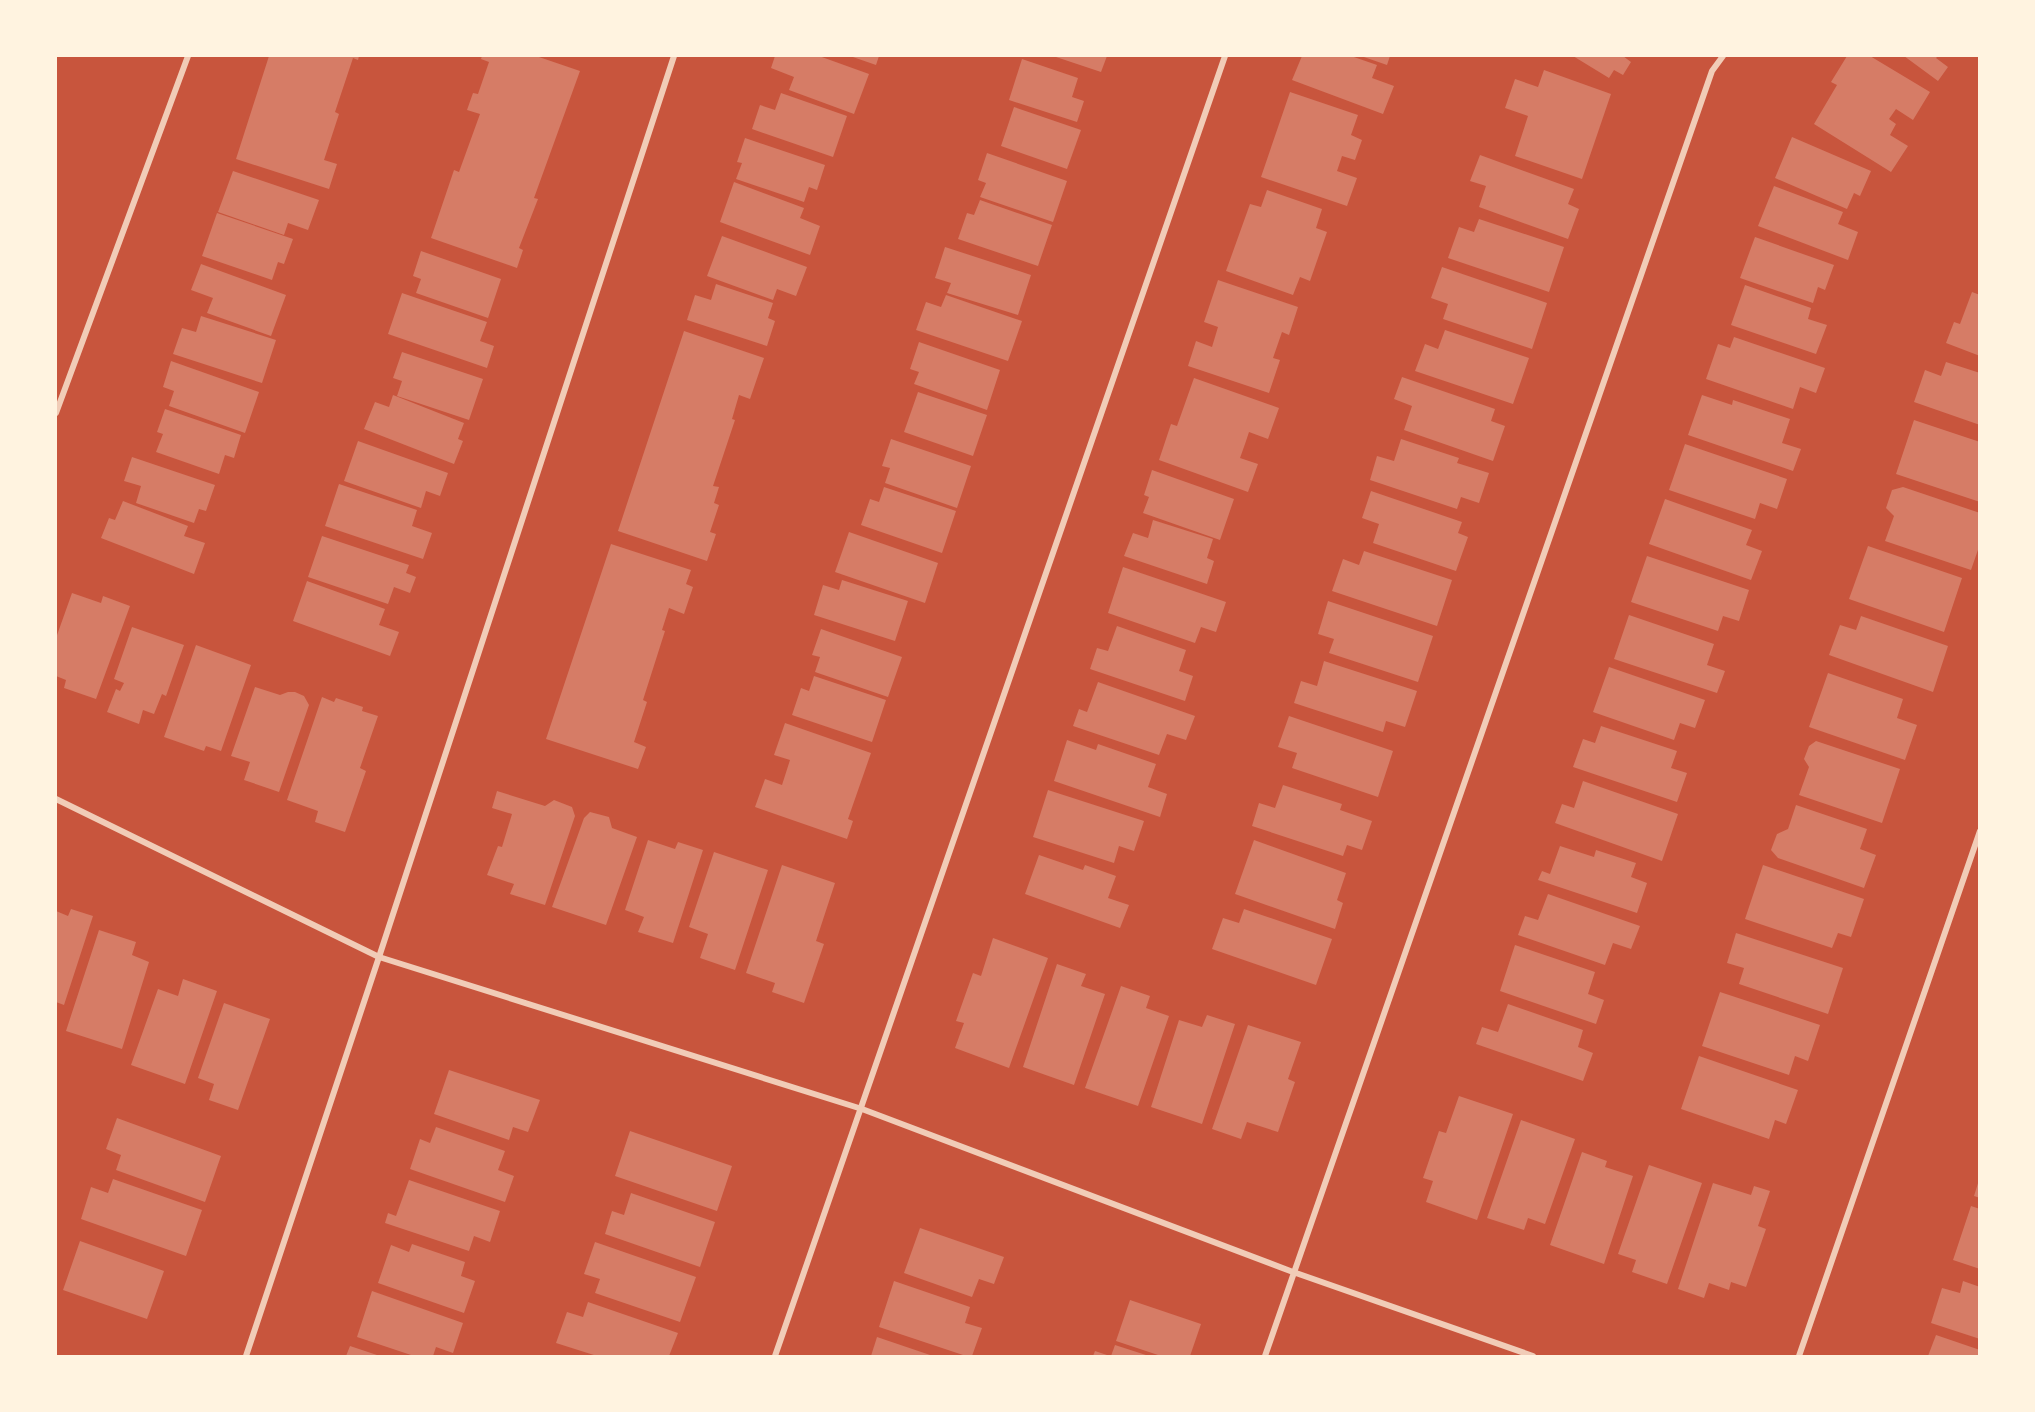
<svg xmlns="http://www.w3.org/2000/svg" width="2035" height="1412" font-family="Signika,sans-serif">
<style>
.building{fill:#d67c66}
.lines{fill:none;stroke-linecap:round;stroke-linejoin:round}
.minor{stroke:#f1ccb7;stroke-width:6}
</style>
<rect width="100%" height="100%" fill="#c8553d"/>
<g class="building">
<polygon points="269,56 359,56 358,60 353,58 335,112 339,114 324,160 337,164 329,189 236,159"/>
<polygon points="482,56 536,56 580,71 534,198 538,199 519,248 523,250 517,268 431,238 454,170 459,172 480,114 467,110 473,93 478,94 489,62 481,59"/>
<polygon points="775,56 819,56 869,74 854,114 789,90 794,77 771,68"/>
<polygon points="850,56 879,56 876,65"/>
<polygon points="1053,56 1107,56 1101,72"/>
<polygon points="1302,56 1351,56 1377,65 1372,78 1394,86 1383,114 1292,80"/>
<polygon points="1361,56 1390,56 1387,65"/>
<polygon points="1573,56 1623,56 1631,62 1623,75 1614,70 1609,78"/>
<polygon points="1847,56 1870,56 1930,92 1913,120 1896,109 1889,119 1896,124 1890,135 1908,146 1891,172 1814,124 1837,85 1831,82"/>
<polygon points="1904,56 1938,56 1936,58 1948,67 1938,81"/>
<polygon points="1022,59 1078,78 1072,97 1084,101 1077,122 1009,100"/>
<polygon points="1544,70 1611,94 1582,179 1515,156 1528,116 1505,108 1515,79 1538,87"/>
<polygon points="1290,92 1358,115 1351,135 1362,140 1355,160 1342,156 1337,171 1357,178 1347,206 1261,177"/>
<polygon points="781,93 847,116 833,157 752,129 760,105 775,110"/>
<polygon points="1014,107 1081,130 1067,169 1001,146"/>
<polygon points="1792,137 1871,171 1860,196 1854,193 1847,209 1775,178"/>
<polygon points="745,138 825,165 817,190 809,187 804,202 736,179 742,163 737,162"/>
<polygon points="987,153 1067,181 1053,222 980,197 986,183 978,180"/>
<polygon points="1480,155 1574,189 1568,204 1579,209 1568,239 1479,207 1486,186 1470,181"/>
<polygon points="233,171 319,200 308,230 288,223 284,235 218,212"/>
<polygon points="734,182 804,208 800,218 820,226 810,255 720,222"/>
<polygon points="1774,186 1843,212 1838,224 1858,232 1848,260 1758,226"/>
<polygon points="1267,190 1322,209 1316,228 1327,232 1310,281 1300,277 1293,295 1226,271 1250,204 1261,207"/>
<polygon points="980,200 1052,225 1038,266 958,239 967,213 974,215"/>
<polygon points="217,213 293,239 284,264 278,262 272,280 202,256"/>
<polygon points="1479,219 1564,247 1549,292 1448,258 1459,227 1474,232"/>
<polygon points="722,236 807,267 796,296 777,289 773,300 707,276"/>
<polygon points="1755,237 1834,265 1825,290 1818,287 1813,303 1740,278"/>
<polygon points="945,247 1031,275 1018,315 947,293 951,283 935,278"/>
<polygon points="421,251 501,279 488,318 416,293 421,279 413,276"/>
<polygon points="201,264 286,295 271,336 207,313 213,298 191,290"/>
<polygon points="1442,267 1547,303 1532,349 1443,319 1448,304 1431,298"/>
<polygon points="1218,280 1298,307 1289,335 1282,332 1273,358 1280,360 1269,393 1188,366 1196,341 1212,347 1218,327 1204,322"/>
<polygon points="716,284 773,303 768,318 775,321 767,346 687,320 695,295 711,300"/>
<polygon points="1745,285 1811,308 1808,319 1827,325 1816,354 1731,325"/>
<polygon points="1972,292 1980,295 1980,356 1946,343 1954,322 1960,324"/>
<polygon points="402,293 487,322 480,341 494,346 487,368 388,334"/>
<polygon points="946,295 1022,321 1008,361 916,330 926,302 941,307"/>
<polygon points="201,316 276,340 262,383 173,354 182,328 196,332"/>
<polygon points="1445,330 1529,358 1513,404 1415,371 1425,344 1438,349"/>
<polygon points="684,331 764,358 750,399 739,395 732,419 735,420 713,486 719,487 714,503 719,505 710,532 716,534 707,561 618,531"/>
<polygon points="1734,337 1825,368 1816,393 1800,387 1793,409 1706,379 1718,344 1730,348"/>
<polygon points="919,342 1000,370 987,410 914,384 919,372 910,369"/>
<polygon points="402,352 483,379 469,420 397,396 402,381 393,378"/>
<polygon points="171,361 259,392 245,433 169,406 174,391 163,387"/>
<polygon points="1946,362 1980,373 1980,425 1914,402 1925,370 1941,376"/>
<polygon points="1402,377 1495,409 1491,421 1505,426 1493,461 1404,430 1412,406 1394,399"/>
<polygon points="1194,378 1279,408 1268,439 1249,432 1245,444 1240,458 1258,464 1248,492 1159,460 1171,424 1177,426"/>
<polygon points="918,392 987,415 973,456 904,432"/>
<polygon points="393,395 464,423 458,439 463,441 454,464 364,429 375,402 389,407"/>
<polygon points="1702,395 1732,405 1733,400 1790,419 1782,443 1801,449 1793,471 1688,435"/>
<polygon points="165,409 241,435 234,458 225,455 219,474 156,452 163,434 157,432"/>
<polygon points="1914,420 1980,442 1980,502 1896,474"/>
<polygon points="891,439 971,466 957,508 885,483 890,468 882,466"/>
<polygon points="1401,439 1459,458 1457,463 1489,473 1479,503 1461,497 1457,509 1370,480 1377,456 1394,461"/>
<polygon points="358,441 448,473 440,496 426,491 421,508 344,481"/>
<polygon points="1685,444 1787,479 1777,509 1760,503 1755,519 1669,490"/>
<polygon points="132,457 215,485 206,511 199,509 194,523 136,503 141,486 124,481"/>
<polygon points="1152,470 1234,499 1220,540 1143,513 1149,497 1144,495"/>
<polygon points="339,484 417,510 412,526 432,533 423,559 325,526"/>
<polygon points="884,487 956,511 942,553 861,525 870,499 879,502"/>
<polygon points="1903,487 1980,513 1980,544 1971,570 1885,541 1894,516 1886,508 1892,490"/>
<polygon points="1371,491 1462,522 1458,533 1468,537 1456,571 1373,543 1379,524 1362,518"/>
<polygon points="1665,499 1752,530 1746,545 1762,551 1751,580 1649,544"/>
<polygon points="123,501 188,526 184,536 205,543 194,574 101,538 109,518 115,520"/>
<polygon points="1153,520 1213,539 1207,558 1214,561 1207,584 1124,556 1133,533 1148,538"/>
<polygon points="849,532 938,563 925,603 835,572"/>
<polygon points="322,536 409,565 406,573 416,577 410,593 394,587 388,604 308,577"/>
<polygon points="611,544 691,570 686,584 693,587 684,614 669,608 662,630 665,631 643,700 647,702 634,742 646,747 638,769 546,739"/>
<polygon points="1868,546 1962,578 1944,632 1849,599"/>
<polygon points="1364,551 1452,580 1437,626 1332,591 1343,559 1359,565"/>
<polygon points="1647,556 1749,590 1739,621 1723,616 1718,631 1631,602"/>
<polygon points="1123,567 1226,602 1216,632 1201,627 1195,643 1108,613"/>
<polygon points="842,580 908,601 895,641 814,615 823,585 839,590"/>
<polygon points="307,581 385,609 379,625 399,632 390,656 293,621"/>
<polygon points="72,593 101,603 103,596 130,606 96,699 64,688 66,680 56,676 56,638"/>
<polygon points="1328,601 1433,636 1418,682 1329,653 1334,639 1318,634"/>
<polygon points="1629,615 1714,644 1707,665 1725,671 1717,693 1614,659"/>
<polygon points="1861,616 1948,646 1933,692 1829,655 1840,625 1856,630"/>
<polygon points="1117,626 1186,650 1179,671 1193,676 1185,701 1090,669 1097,648 1108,651"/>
<polygon points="132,627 184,645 166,696 162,694 154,714 143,710 139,724 107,712 116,689 120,691 124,683 114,679"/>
<polygon points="821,629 902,657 888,697 815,672 820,657 812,655"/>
<polygon points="196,645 251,665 221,751 206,746 204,751 164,737"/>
<polygon points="1324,661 1417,691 1405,727 1386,721 1383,732 1294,703 1301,681 1317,686"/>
<polygon points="1609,667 1705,700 1695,728 1680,723 1674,740 1593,712"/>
<polygon points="1828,673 1903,699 1897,718 1917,725 1905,760 1809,727"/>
<polygon points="814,676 886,700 872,742 792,715 801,688 809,691"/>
<polygon points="1098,682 1195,716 1186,740 1167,734 1159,755 1073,726 1079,709 1087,712"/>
<polygon points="255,687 280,695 288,692 295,692 304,696 309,705 279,792 244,780 250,762 231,756"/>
<polygon points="322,697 334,702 336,698 363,707 362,711 378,716 360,768 366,771 345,832 315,822 318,811 287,800"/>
<polygon points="1289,716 1393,751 1378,797 1292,768 1297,753 1278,747"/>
<polygon points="785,723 871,753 848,819 853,821 847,839 755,807 765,779 782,785 790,760 774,755"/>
<polygon points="1601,726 1677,751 1671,768 1687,773 1677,802 1573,767 1583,739 1595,743"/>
<polygon points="1067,740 1096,750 1098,744 1156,764 1148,787 1167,794 1160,817 1054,781"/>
<polygon points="1816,741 1900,769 1882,823 1799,795 1809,767 1804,759 1809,746"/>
<polygon points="1583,781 1678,814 1662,861 1555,823 1562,804 1574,808"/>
<polygon points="1283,785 1342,804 1340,810 1372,821 1362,850 1347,845 1343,856 1252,826 1259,803 1275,808"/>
<polygon points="1048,790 1144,821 1134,851 1119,846 1114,863 1033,837"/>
<polygon points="497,791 545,806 554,800 572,807 575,816 545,905 510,894 514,884 487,875 498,846 502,847 512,814 492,808"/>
<polygon points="1796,805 1867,829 1860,849 1876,855 1864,888 1778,858 1771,850 1777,834 1788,829"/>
<polygon points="590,812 609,817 612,828 637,837 606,925 552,907 584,818"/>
<polygon points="648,840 675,849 678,842 703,850 673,943 638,932 644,917 625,910"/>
<polygon points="1254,840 1346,873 1337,900 1343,903 1335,929 1235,894"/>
<polygon points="1560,846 1594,857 1596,850 1636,863 1631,877 1647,883 1637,913 1538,880 1542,871 1550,874"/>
<polygon points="714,852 768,870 735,970 700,958 708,934 689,927"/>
<polygon points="1039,855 1083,870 1085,865 1116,876 1108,898 1129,905 1120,928 1025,894"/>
<polygon points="782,865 835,883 816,941 824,944 804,1003 772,992 775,983 746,973"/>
<polygon points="1763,865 1864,899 1851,937 1838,933 1832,948 1745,919"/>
<polygon points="1548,894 1640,926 1631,949 1613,943 1605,965 1518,935 1525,916 1538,920"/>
<polygon points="71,909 93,916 64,1005 56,1002 56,911 68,916"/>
<polygon points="1244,909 1332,939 1316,985 1212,949 1223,918 1239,923"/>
<polygon points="99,930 136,942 132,955 149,962 122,1049 66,1031"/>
<polygon points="1736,933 1843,968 1828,1014 1739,984 1744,968 1727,963"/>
<polygon points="993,938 1048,958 1009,1068 955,1048 964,1023 956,1021 973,973 981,976"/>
<polygon points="1515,945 1595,972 1588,994 1604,1000 1596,1024 1500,991"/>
<polygon points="1057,964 1086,974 1081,986 1105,994 1074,1085 1023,1067"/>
<polygon points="183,979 217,991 185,1084 131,1065 158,989 178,996"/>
<polygon points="1121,986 1150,996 1146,1008 1169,1016 1138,1106 1085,1088"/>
<polygon points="1720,992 1820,1025 1808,1061 1795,1056 1789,1075 1702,1046"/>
<polygon points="224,1003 270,1019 238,1110 209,1100 214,1084 198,1078"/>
<polygon points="1508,1004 1583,1030 1578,1047 1593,1053 1583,1081 1476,1044 1482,1027 1498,1032"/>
<polygon points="1207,1015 1235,1024 1202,1124 1151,1107 1179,1020 1202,1027"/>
<polygon points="1248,1025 1301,1042 1288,1079 1295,1082 1278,1132 1247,1122 1241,1139 1212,1129"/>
<polygon points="1699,1056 1798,1090 1786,1124 1775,1120 1769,1139 1681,1109"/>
<polygon points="449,1070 540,1100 528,1132 513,1127 509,1140 434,1114"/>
<polygon points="1459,1096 1513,1114 1477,1220 1426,1202 1433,1181 1423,1178 1439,1131 1446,1133"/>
<polygon points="117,1118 221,1156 205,1202 116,1170 121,1155 106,1149"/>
<polygon points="1521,1120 1575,1139 1545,1224 1528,1218 1524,1230 1487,1218"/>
<polygon points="436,1127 505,1151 498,1170 514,1176 505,1202 410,1169 420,1139 430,1143"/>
<polygon points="630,1131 732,1166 717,1211 615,1176"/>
<polygon points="1582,1152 1607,1161 1605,1167 1633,1176 1604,1264 1550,1245"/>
<polygon points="1649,1165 1702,1183 1667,1284 1632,1272 1636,1260 1618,1254"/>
<polygon points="113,1179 202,1210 186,1256 81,1219 91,1187 108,1193"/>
<polygon points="409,1180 500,1211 490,1242 474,1236 469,1251 385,1223 388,1213 396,1216"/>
<polygon points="1979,1180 1980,1180 1980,1198 1974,1196"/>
<polygon points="1713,1183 1751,1195 1754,1186 1770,1191 1758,1226 1766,1229 1746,1287 1731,1282 1729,1290 1709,1283 1704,1298 1678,1289"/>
<polygon points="631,1193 715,1222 700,1267 605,1234 612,1211 624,1215"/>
<polygon points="1971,1206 1980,1209 1980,1269 1953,1260"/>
<polygon points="920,1228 1004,1257 994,1284 979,1279 972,1297 904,1273"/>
<polygon points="80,1241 164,1271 147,1319 63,1290"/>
<polygon points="595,1242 696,1277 680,1322 595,1293 600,1279 584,1274"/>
<polygon points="412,1244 465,1262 461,1276 475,1281 464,1313 378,1283 391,1245 409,1252"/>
<polygon points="894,1281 970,1307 965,1323 982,1328 972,1356 966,1356 879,1327"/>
<polygon points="1963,1281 1980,1287 1980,1339 1931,1323 1942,1288 1960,1293"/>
<polygon points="372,1291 463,1323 453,1353 436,1347 433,1356 414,1356 357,1337"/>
<polygon points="1130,1300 1201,1324 1190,1356 1161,1356 1116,1341"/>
<polygon points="588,1302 678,1333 669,1356 597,1356 556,1343 567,1312 583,1317"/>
<polygon points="1936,1335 1980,1350 1980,1356 1928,1356"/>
<polygon points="877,1337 933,1356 871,1356"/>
<polygon points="1115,1345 1149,1356 1111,1356"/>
<polygon points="350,1346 380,1356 346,1356"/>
<polygon points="1095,1351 1110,1356 1093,1356"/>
</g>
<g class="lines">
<g class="minor">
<polyline points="56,413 188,56"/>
<polyline points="56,799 379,957 862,1109 1293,1272 1533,1356"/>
<polyline points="246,1356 379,957 674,56"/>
<polyline points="775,1356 1225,56"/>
<polyline points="1265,1356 1712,71 1723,56"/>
<polyline points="1799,1356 1980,831"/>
</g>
</g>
<rect width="2035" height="1412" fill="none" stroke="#fff3e0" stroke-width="114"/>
</svg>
